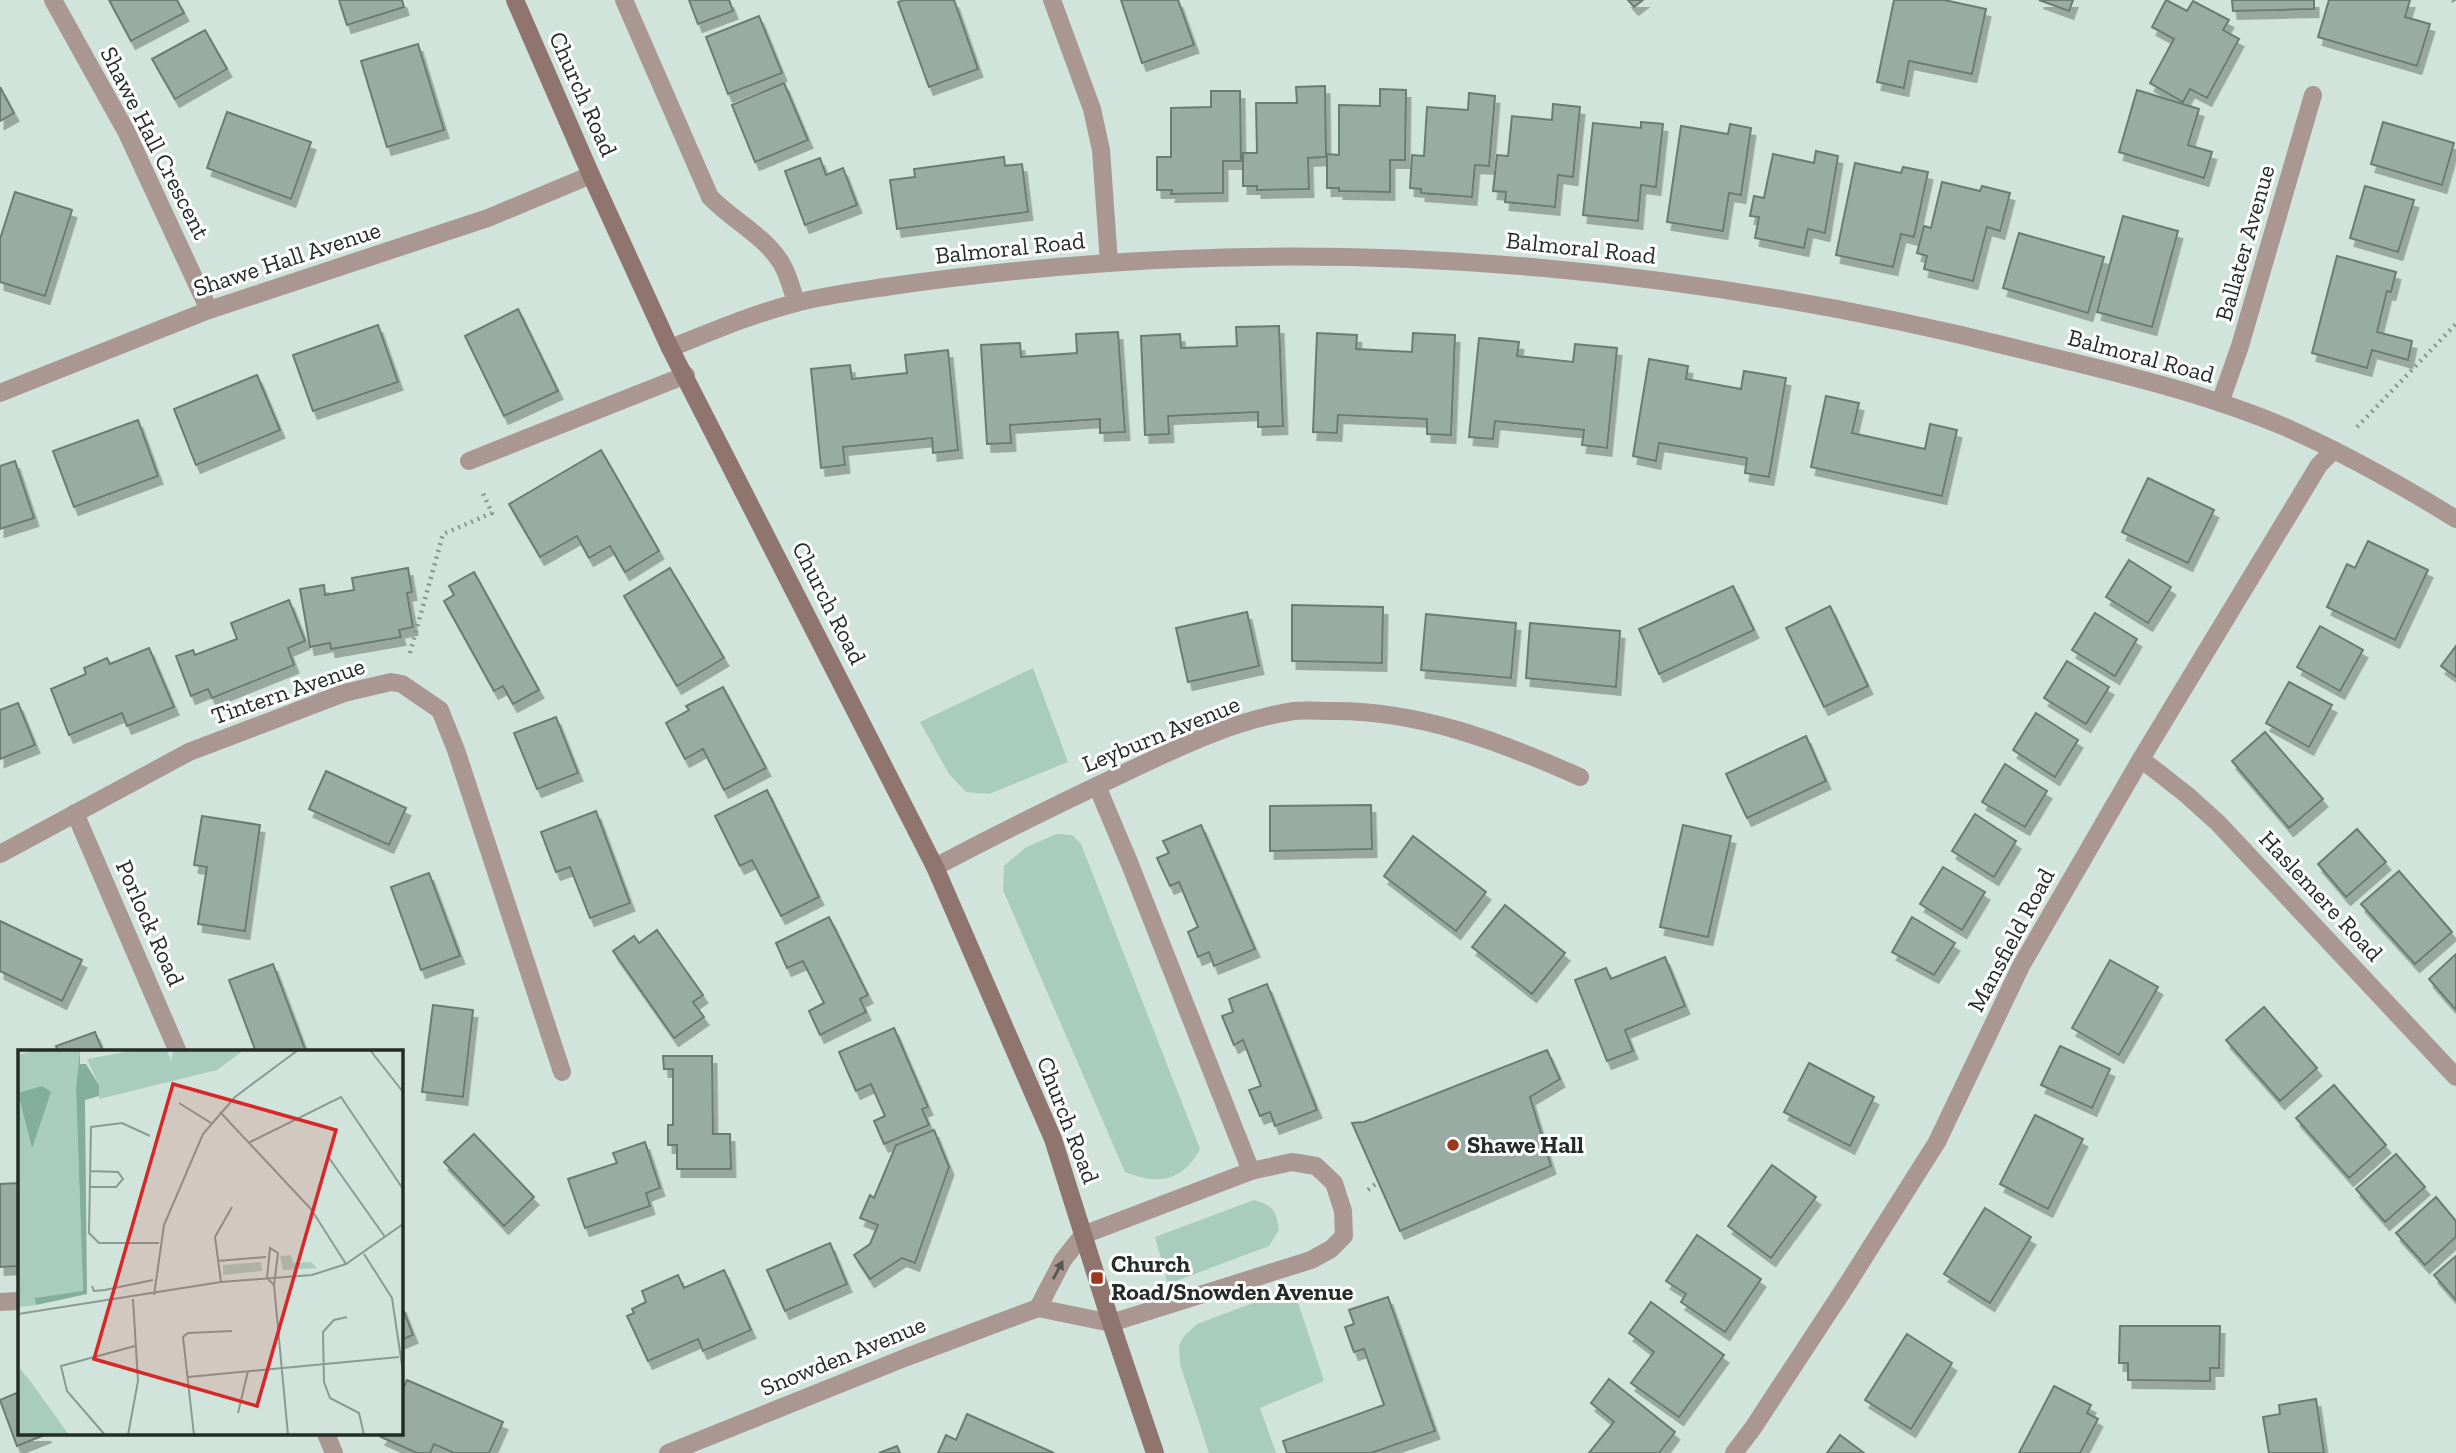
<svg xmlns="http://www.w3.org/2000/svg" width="2456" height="1453" font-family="'Zilla Slab',serif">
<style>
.green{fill:#a8ccbd}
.building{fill:#99aca4;stroke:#6a7c74;stroke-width:2;filter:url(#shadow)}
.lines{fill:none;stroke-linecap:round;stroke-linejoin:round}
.path{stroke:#889690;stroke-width:4.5;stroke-dasharray:2 5;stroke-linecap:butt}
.lane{stroke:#aa9792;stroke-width:18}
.street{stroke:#aa9792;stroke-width:18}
.secondary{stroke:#90756e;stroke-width:18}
.oneway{fill:#5a5652}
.poi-dot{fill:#9f371e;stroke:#fff;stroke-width:2.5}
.labels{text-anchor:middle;stroke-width:6;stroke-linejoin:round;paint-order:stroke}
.street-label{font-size:24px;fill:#242b28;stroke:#fff}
.poi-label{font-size:24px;font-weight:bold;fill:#242b28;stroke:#fff;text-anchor:start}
.inset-road{fill:none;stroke:#8b9a93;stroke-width:2}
.view{fill:#d62828;fill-opacity:0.15;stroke:#d62828;stroke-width:3.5}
.inset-edge{fill:none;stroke:#242b28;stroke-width:3.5}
</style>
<defs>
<filter id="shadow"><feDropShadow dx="4.5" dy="8" stdDeviation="0" flood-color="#0004"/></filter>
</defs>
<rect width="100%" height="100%" fill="#d0e4db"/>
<g class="green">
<polygon points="1033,668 1068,762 989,794 966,792 949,774 920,722"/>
<path d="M1056,834L1072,835L1081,844L1200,1149C1182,1182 1158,1185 1125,1172L1003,890L1004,866L1025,848Z"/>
<path d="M1254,1200C1273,1205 1276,1211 1279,1230L1269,1246L1168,1284L1155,1237Z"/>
<polygon points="1293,1288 1324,1381 1260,1408 1276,1453 1209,1453 1180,1364 1179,1345 1184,1336 1197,1324"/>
</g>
<g class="building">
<polygon points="109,0 177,0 184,13 131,41"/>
<polygon points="339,0 402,0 404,7 347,25"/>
<polygon points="689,0 729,0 733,11 698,24"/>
<polygon points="904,0 954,0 978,69 929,87 898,2"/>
<polygon points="1121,0 1178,0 1194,45 1142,63"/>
<polygon points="1628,0 1643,0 1634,7"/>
<polygon points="1894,0 1944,0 1986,9 1972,74 1909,61 1904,88 1877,82"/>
<polygon points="2039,0 2073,0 2069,11"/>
<polygon points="2166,0 2187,11 2193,1 2229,20 2223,30 2239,39 2207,98 2190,89 2183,102 2150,83 2174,39 2152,27"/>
<polygon points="2232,0 2314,0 2314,9 2233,11"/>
<polygon points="2329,0 2410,0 2405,17 2430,24 2417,66 2318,37"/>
<polygon points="759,16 782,73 728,94 706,37"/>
<polygon points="205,30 227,69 175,99 152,59"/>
<polygon points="418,44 444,130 387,147 361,61"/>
<polygon points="784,83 808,140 755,162 732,105"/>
<polygon points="1325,86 1326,157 1308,158 1309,189 1257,190 1257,186 1243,186 1243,153 1257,153 1256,103 1297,103 1296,87"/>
<polygon points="0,87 14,113 0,121"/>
<polygon points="1380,89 1406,90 1405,160 1390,160 1390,192 1339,191 1339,188 1327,188 1327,154 1339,155 1339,105 1380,106"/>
<polygon points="2137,90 2199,109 2188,145 2212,152 2204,178 2119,152"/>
<polygon points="1211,91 1240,91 1241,161 1223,161 1223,193 1171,194 1172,190 1157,190 1157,157 1171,157 1171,108 1211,107"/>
<polygon points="1469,93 1495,96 1489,166 1475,165 1472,197 1421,193 1421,189 1410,188 1412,155 1424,156 1427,107 1468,110"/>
<polygon points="1553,104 1580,107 1573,177 1558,175 1555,207 1505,202 1506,192 1493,191 1497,155 1508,156 1512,116 1552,120"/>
<polygon points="227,112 311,142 291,199 207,168"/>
<polygon points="1641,122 1663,124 1656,187 1641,185 1638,221 1583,215 1593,123 1641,128"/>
<polygon points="2383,122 2454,143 2442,185 2371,164"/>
<polygon points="1730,124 1751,128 1741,195 1729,193 1723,231 1667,222 1681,126 1728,134"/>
<polygon points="1816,151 1838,156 1825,233 1808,229 1804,248 1755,238 1759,217 1750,216 1754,196 1764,198 1773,154 1814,163"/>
<polygon points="1004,157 1005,166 1022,164 1028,212 897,229 890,180 915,177 914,169"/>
<polygon points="820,158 826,175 843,168 857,205 805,225 785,171"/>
<polygon points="1855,163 1901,173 1903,167 1928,172 1914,237 1901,234 1893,267 1836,255"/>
<polygon points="1942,182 1980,191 1982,186 2010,193 2000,231 1987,227 1973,281 1924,269 1927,256 1917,253 1924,226 1931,228"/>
<polygon points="2365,186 2414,200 2398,252 2350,238"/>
<polygon points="15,192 72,210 45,296 0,282 0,239"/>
<polygon points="2123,216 2178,231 2152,327 2097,312"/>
<polygon points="2019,233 2104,257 2088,313 2003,288"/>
<polygon points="2337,256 2396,272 2391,292 2387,291 2377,332 2412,341 2408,360 2372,350 2367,368 2312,353"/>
<polygon points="518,309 558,391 504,416 465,336"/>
<polygon points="378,325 398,382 313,411 293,355"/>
<polygon points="1279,326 1283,426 1258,427 1258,412 1168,416 1169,434 1145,435 1141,336 1180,334 1181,348 1237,346 1236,327"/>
<polygon points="1118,332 1125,432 1100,433 1100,419 1010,425 1011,443 987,444 981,345 1020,343 1021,357 1077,353 1076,334"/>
<polygon points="1317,333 1357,335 1356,349 1412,352 1413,333 1455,335 1451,435 1427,434 1427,419 1338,415 1337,433 1313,432"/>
<polygon points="1479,338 1519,342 1517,356 1573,362 1575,344 1617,348 1607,448 1582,445 1584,430 1495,421 1493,439 1469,437"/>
<polygon points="948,350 958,450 933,453 932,438 843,447 845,465 821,468 811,369 850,365 852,379 907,373 905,355"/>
<polygon points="1649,359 1688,366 1686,379 1741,389 1744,371 1786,378 1769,477 1745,473 1747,458 1659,443 1656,461 1633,456"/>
<polygon points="257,375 280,430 196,465 174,409"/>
<polygon points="1826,396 1859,403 1852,433 1925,449 1930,424 1957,430 1942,496 1811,467"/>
<polygon points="138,420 158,476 74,507 53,451"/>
<polygon points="601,450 659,551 625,572 610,546 589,558 577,536 540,557 509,504"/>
<polygon points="15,461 34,518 0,529 0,466"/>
<polygon points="2148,478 2214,510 2188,563 2122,532"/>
<polygon points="2368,541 2428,570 2395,640 2327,607 2347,564 2355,568"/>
<polygon points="2129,560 2171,587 2148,623 2106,597"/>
<polygon points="408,568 412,592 407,593 413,627 399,630 401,637 331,649 330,643 310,647 300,589 324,585 325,595 354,590 352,578"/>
<polygon points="670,568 724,658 677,686 624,596"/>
<polygon points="474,572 539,690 513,704 503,686 494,691 444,601 454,595 449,586"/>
<polygon points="1733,586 1754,630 1659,674 1639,629"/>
<polygon points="289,600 305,641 288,648 294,665 212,698 208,689 191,696 176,656 193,650 195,655 237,639 231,623"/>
<polygon points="1292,605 1383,607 1382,663 1292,661"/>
<polygon points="1830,606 1868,686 1824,707 1786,628"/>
<polygon points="1247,612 1259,666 1188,682 1176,628"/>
<polygon points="2095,613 2137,639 2115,676 2072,650"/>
<polygon points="1426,614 1516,623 1511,678 1421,670"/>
<polygon points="1530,623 1620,631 1616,687 1526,678"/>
<polygon points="2320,626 2363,650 2340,691 2297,667"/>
<polygon points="2456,646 2456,677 2441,666"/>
<polygon points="149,648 174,707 127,726 122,713 69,735 51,689 86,674 84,668 107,658 110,664"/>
<polygon points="2067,661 2109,687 2086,724 2044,698"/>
<polygon points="2289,682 2332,705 2309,747 2266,723"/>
<polygon points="723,687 766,768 724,790 703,749 685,759 666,723 689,710 686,706"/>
<polygon points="18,703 35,745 0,759 0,710"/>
<polygon points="2036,713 2078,740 2055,777 2013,750"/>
<polygon points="556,717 578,773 537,789 514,733"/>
<polygon points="2265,732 2323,799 2289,828 2232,761"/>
<polygon points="1806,736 1826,781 1747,818 1726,774"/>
<polygon points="2005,764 2047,791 2025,827 1982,802"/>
<polygon points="326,771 406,808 389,845 309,809"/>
<polygon points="767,790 819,897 781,916 752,860 740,866 715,816"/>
<polygon points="1371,805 1372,849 1270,851 1270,806"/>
<polygon points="596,811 630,903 590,918 570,867 556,872 541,832"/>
<polygon points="1975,814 2016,841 1994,877 1952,851"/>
<polygon points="202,816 260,825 245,931 198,924 207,867 194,865"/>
<polygon points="1201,825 1255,949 1214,966 1209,952 1198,957 1188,932 1198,927 1179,882 1170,886 1157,858 1169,853 1163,841"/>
<polygon points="1683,825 1731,836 1708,937 1660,927"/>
<polygon points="2357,829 2386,862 2346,897 2318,864"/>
<polygon points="1413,836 1486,892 1456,931 1384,876"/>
<polygon points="1943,867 1985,892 1962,930 1920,904"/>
<polygon points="2399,871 2452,932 2415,964 2361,904"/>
<polygon points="429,873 460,956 421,970 391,887"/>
<polygon points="1505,905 1565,953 1532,994 1472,947"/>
<polygon points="829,917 868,995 860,999 866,1012 820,1035 809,1011 824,1003 803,961 787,968 776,943"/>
<polygon points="1912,917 1955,943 1934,975 1892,952"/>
<polygon points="0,921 82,960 62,1001 0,971"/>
<polygon points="657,930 703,995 693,1002 704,1017 674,1038 613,951 634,936 639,943"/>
<polygon points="2456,954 2456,1010 2429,979"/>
<polygon points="1665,957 1685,1006 1625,1030 1633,1051 1607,1061 1575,980 1606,968 1611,979"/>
<polygon points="2110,960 2158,987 2119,1055 2072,1028"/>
<polygon points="273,964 306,1052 256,1052 229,980"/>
<polygon points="1267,984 1317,1110 1275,1126 1270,1112 1260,1116 1249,1090 1261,1086 1243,1040 1234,1045 1222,1016 1233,1012 1229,999"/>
<polygon points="433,1005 473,1010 463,1097 422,1092"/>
<polygon points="2264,1007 2317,1068 2280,1101 2226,1040"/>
<polygon points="894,1028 928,1107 922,1109 929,1125 884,1144 874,1121 885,1116 871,1084 856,1091 839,1052"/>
<polygon points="95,1032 103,1052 58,1052 56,1046"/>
<polygon points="2060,1046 2110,1069 2092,1108 2041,1085"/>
<polygon points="1547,1050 1560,1079 1530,1097 1551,1166 1400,1231 1352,1123 1364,1122"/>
<polygon points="663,1056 712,1056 713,1134 730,1134 731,1169 677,1169 677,1145 668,1145 668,1125 673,1125 673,1069 664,1069"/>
<polygon points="1809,1063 1874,1097 1850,1146 1784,1112"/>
<polygon points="2334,1085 2386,1145 2349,1178 2296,1118"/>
<polygon points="2035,1115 2083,1139 2048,1209 2000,1184"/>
<polygon points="934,1130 949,1167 915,1263 902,1258 870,1279 854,1255 870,1244 878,1225 860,1218 870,1195 874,1198 896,1145"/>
<polygon points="474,1134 534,1197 504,1226 444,1162"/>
<polygon points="645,1142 660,1188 646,1193 650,1206 585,1228 568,1179 617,1163 613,1153"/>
<polygon points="2396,1154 2425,1187 2385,1222 2356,1189"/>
<polygon points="1772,1165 1816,1197 1771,1258 1728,1226"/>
<polygon points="19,1183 19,1266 0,1267 0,1184"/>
<polygon points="2436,1197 2456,1221 2456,1237 2425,1265 2396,1233"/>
<polygon points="1985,1208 2031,1237 1990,1303 1944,1274"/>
<polygon points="1697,1235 1761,1279 1725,1332 1681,1302 1686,1294 1666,1281"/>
<polygon points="830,1243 847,1284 785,1311 767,1270"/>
<polygon points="2456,1256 2456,1300 2434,1275"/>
<polygon points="724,1270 751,1330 703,1351 698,1339 648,1361 627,1316 634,1313 632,1309 646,1302 642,1291 678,1275 684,1288"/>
<polygon points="1388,1297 1435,1431 1371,1453 1287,1453 1283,1441 1384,1405 1364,1349 1354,1352 1345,1327 1354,1324 1349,1310"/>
<polygon points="1651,1302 1724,1355 1679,1417 1631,1383 1654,1352 1629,1333"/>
<polygon points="401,1304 413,1335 401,1340"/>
<polygon points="2120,1326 2220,1326 2219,1368 2210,1368 2210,1381 2128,1380 2128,1363 2119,1363"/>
<polygon points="1907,1334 1952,1363 1911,1429 1865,1400"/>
<polygon points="1609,1379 1675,1432 1659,1453 1589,1453 1614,1422 1591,1403"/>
<polygon points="407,1380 503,1422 489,1453 454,1453 434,1444 430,1453 417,1453 381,1437 383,1434 401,1434 401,1393"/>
<polygon points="2054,1386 2091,1405 2087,1413 2098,1419 2080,1453 2019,1453"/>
<polygon points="19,1392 19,1434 47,1434 17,1446 0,1400"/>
<polygon points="2316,1399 2324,1453 2269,1453 2263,1417 2280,1414 2279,1405"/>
<polygon points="967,1414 1054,1453 938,1453 946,1435 956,1440"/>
<polygon points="1840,1435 1864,1453 1827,1453"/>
<polygon points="897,1446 900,1453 879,1453"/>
</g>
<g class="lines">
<g class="path">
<polyline points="2453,0 2456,5"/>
<polyline points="2357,427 2456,324"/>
<polyline points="410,653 443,534 492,513 482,491"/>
<polyline points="1368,1190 1378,1182"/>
</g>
<polyline class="lane" points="469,461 686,375"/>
<g class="street">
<polyline points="53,0 126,131 209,310"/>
<path d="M624,0L710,197C732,220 762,234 780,261C788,273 792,289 796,303"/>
<polyline points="1052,0 1092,109 1101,150 1109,262"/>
<path d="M670,348C711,332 750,315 792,304C825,295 859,291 892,286C947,278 1002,272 1057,267C1380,238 1706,271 2019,349C2109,371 2200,391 2285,427C2344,453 2401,485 2456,519"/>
<polyline points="0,393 209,310 488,218 591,175"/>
<polyline points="2220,403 2240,346 2313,95"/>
<polyline points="2141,759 2187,795 2218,823 2456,1077"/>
<polyline points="1097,786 1129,862 1251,1171"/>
<polyline points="75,813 178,1052"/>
<polyline points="0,854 189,752 344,693 391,682 402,684 440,710 456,750 562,1072"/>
<path d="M935,867C996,835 1058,804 1120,775C1175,749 1233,720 1294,711C1306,710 1319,711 1331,711C1419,710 1501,742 1580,777"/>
<polyline points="0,1302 19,1301"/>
<polyline points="326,1434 334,1453"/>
<polyline points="668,1453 907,1357 1038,1308 1111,1323 1311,1260 1331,1249 1344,1236 1343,1211 1334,1183 1316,1166 1292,1162 1251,1171 1083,1235 1063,1260 1038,1308"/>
<polyline points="1734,1453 1753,1428 1848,1283 1937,1142 2021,966 2141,759 2319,465 2334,450"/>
</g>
<polyline class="secondary" points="515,0 591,175 670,348 935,867 1053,1139 1111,1323 1155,1453"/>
</g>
<defs><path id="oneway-solid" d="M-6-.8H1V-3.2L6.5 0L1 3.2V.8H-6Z" transform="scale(1.75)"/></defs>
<use class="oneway" href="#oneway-solid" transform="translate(1058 1270) rotate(-62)"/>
<g class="poi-dot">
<circle cx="1453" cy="1145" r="7"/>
<rect x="1090" y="1271" width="14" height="14" rx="3.5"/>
</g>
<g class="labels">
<g class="street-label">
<text transform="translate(583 94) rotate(66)" y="8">Church Road</text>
<text transform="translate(155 143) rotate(63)" y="8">Shawe Hall Crescent</text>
<text transform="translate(2245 243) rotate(-74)" y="8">Ballater Avenue</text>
<text transform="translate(1010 248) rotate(-6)" y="8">Balmoral Road</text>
<text transform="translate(1581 248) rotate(6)" y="8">Balmoral Road</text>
<text transform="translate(287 259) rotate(-18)" y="8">Shawe Hall Avenue</text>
<text transform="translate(2141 356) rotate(15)" y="8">Balmoral Road</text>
<text transform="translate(829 603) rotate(63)" y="8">Church Road</text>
<text transform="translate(288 691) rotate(-19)" y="8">Tintern Avenue</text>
<text transform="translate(1161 734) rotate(-22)" y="8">Leyburn Avenue</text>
<text transform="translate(2321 896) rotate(47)" y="8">Haslemere Road</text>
<text transform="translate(150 923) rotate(66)" y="8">Porlock Road</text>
<text transform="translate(2011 940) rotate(-62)" y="8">Mansfield Road</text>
<text transform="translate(1068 1120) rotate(69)" y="8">Church Road</text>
<text transform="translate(843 1356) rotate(-22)" y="8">Snowden Avenue</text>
</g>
<g class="poi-label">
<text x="1467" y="1153">Shawe Hall</text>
<text x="1111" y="1272">Church<tspan x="1111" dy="28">Road/Snowden Avenue</tspan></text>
</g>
</g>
<g transform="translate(18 1050)">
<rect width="385" height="385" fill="#d0e4db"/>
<path d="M19,0H62L58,38L65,242L18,248V255L0,257V5ZM119,0H149L153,11L155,0H226L199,20L81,49V35L69,9ZM273,205L275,213L293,212L299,218L265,220L262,206ZM243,212L244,221L205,225V215ZM0,316L13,332L51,385H0Z" fill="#a8ccbd"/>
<path d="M62,0V14H68L81,35V46L67,50L69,244L18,255L17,248L65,241L58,38ZM24,36L33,42L14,98L0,43Z" fill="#83ad9c"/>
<path class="inset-road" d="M352,0L385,42M161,53L193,73M202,62L293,159L328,214M132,86L104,73L73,77L71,183L81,193H141M230,93L323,47L385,139M311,108L367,187M72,137H98L105,129L100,122L72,121M346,204L374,248L385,322M199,211L248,207M203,232L197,187L214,157M256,235L249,228L252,198L260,203L256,235L270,385M74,236L76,241L87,240L135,230M136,245L146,175L185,84L217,47L280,0M0,264L203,232L294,225L328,214L385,174M329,267L316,270L305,282L306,332L312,348L341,363L346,385M170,327L381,307M220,363L230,321M87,385L49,341L43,316L117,296M110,385L120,331L115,249M176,385L165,287L170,283L214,281"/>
<path class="view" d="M155,34L318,80L239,356L76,309Z"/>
<rect width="385" height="385" class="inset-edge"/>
</g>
</svg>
